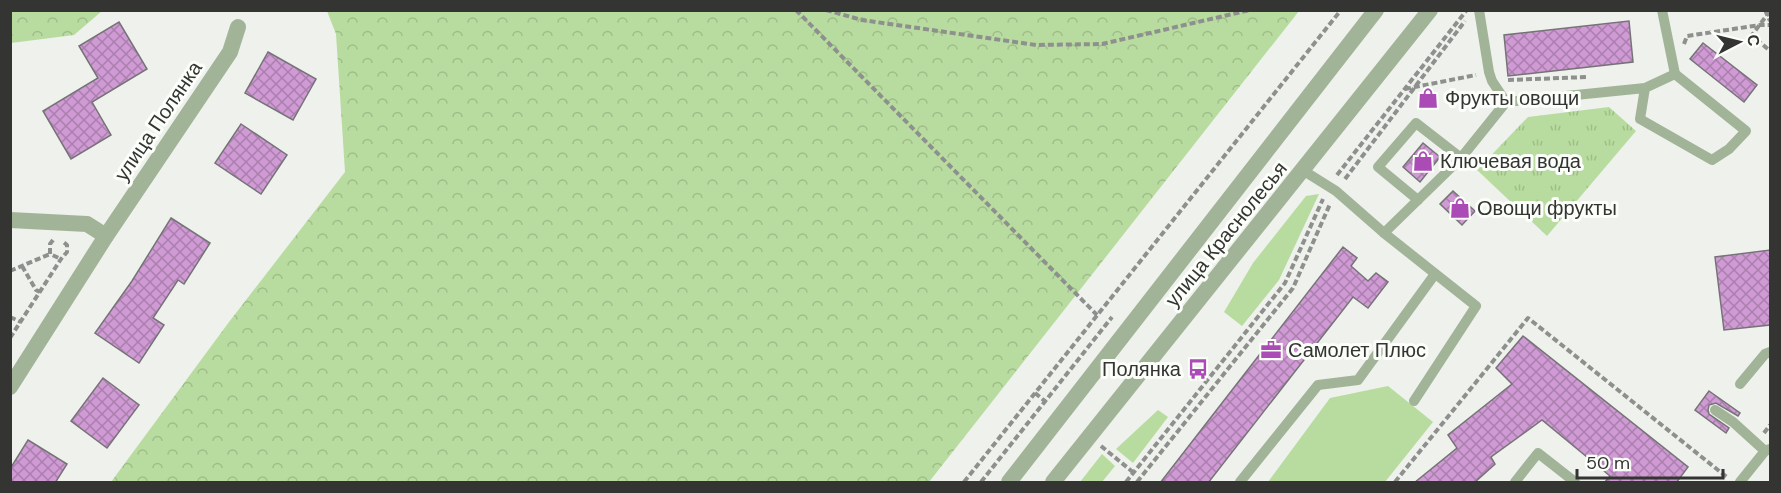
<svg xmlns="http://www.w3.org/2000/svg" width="1781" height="493" font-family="'DM Sans',sans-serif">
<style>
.grass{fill:#b8dc9f}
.forest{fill:url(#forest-crowns)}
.park{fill:url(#park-tufts)}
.building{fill:url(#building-cross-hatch);stroke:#767377;stroke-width:1.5}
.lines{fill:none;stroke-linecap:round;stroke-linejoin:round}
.path{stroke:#8e908d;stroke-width:4;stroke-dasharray:6 3;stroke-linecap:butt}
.service{stroke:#a2b497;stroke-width:10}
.minor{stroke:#a2b497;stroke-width:16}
.tertiary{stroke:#a2b497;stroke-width:16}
.labels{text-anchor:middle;stroke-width:6;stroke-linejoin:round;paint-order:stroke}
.poi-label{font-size:20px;fill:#343533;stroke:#fbfef9;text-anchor:start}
.street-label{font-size:20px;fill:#343533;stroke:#fbfef9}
</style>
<defs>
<pattern id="forest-crowns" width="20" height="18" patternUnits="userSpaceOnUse" patternTransform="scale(1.5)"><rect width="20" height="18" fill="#b8dc9f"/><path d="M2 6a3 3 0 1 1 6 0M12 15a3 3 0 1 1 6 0" fill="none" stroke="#9fbd89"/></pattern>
<pattern id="park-tufts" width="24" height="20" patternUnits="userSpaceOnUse" patternTransform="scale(1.5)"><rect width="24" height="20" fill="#b8dc9f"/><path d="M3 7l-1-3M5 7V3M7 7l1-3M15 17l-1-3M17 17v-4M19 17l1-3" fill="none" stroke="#9fbd89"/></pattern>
<pattern id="building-cross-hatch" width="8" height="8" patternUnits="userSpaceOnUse" patternTransform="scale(1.5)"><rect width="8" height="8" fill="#d09bd5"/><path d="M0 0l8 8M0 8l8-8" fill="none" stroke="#aa7fad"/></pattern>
</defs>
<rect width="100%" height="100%" fill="#eef1ec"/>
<g class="grass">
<polygon points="1319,194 1279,280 1242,326 1224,312 1253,263 1306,196"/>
<polygon points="1388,386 1433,422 1385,482 1268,482 1330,398"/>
<polygon points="1158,410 1168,417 1133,463 1116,449"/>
<polygon points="1102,454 1115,466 1102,482 1080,482"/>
</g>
<g class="forest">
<polygon points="10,11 11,10 102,11 74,35 11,43"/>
<polygon points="327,11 327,10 1299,11 929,482 111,482 229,322 345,172 336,34"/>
</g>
<polygon class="park" points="1609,107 1636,131 1547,236 1477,170 1528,117"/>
<g class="building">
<polygon points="1629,21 1633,62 1508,76 1504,35"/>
<polygon points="119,22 147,69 92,102 111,135 71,159 43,111 98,78 79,46"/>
<polygon points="1703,43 1757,85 1744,102 1690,59"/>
<polygon points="268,52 316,79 293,120 245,93"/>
<polygon points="241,124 287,155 261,194 215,163"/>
<polygon points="1423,143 1440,157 1420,182 1403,167"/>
<polygon points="1453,191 1475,211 1462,225 1440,204"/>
<polygon points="171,218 210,243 184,284 178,280 153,318 164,325 139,363 95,333 132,281"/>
<polygon points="1343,247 1357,258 1351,266 1368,281 1376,273 1388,282 1368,308 1353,297 1208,483 1160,483"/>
<polygon points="1770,250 1770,325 1724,330 1715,257"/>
<polygon points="1523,336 1688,467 1676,483 1604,483 1610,476 1542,420 1491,457 1495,464 1474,483 1414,483 1457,448 1448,435 1512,384 1496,368"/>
<polygon points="103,378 139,405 107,448 71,421"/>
<polygon points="1709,391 1740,413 1738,416 1716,403 1709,405 1708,410 1709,414 1729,428 1726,433 1695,410"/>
<polygon points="28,440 67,464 55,483 10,483 10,469"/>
</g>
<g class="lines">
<g class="path">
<polyline points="796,10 1097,315"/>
<polyline points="826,10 862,20 1036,45 1102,44 1250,10"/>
<polyline points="1765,10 1770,21"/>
<polyline points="1770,11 1752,35 1770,51"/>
<polyline points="1684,44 1687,36 1760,25 1770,25"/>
<polyline points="1508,80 1587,77"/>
<polyline points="1405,89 1476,75"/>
<polyline points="1337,175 1466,11"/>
<polyline points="1345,179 1465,21"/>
<polyline points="53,240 50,244 50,254 61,259"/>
<polyline points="22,266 36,290 40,292"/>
<polyline points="10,271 50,254"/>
<polyline points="10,317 21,322"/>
<polyline points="10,338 61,259 67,252 67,245 62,241"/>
<polyline points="1035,393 1046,402"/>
<polyline points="1764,433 1770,425"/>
<polyline points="1101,446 1134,473"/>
<polyline points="964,482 1341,10"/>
<polyline points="981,482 1112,317"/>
<polyline points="1126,482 1285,283 1323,199"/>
<polyline points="1137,482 1293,288 1330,204"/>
<polyline points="1395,482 1528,318 1728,478"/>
</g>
<g class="service">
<polyline points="1479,10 1489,72 1492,81 1506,102"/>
<polyline points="1662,10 1675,74"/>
<polyline points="1304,171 1336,191 1384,233 1476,306 1414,401"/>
<polyline points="1418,200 1378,167 1416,123 1461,158"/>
<polyline points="1384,233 1461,158 1506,102 1645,88 1675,74 1746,131 1729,149 1712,160 1640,119 1645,88"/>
<polyline points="1740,384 1765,354 1770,352"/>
<polyline points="1715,410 1733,422 1765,451"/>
<polyline points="1240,482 1318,385 1358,380 1435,274"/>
<polyline points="1515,482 1538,453 1575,482"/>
<polyline points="1740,482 1765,451 1770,449"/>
</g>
<g class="minor">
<polyline points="10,220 87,224 106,236"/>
<polyline points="10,387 106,236 230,52 238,27"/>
</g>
<g class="tertiary">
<polyline points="1009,482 1376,10"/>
<polyline points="1053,482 1430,10"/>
</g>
</g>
<defs>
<g id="shop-bare" transform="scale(1.62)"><path d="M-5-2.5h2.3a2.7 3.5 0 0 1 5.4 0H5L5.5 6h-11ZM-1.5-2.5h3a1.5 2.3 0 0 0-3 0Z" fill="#ab4cb6" stroke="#fbfef9" stroke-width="2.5" paint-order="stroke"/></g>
<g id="office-bare" transform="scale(1.62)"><path d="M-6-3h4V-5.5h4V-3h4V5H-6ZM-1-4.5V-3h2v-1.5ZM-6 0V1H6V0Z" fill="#ab4cb6" stroke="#fbfef9" stroke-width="2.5" paint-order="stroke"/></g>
<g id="bus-bare" transform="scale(1.62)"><path d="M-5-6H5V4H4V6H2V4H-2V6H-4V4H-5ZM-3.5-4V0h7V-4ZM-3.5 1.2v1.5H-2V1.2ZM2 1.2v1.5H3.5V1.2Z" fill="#ab4cb6" stroke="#fbfef9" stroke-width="2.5" paint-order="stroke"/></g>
</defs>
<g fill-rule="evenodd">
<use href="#shop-bare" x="1428" y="98"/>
<use href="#shop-bare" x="1423" y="161"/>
<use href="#shop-bare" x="1460" y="208"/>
<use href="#office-bare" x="1271" y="350"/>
<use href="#bus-bare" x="1198" y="369"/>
</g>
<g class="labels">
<g class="poi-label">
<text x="1445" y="105">Фрукты овощи</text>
<text x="1440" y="168">Ключевая вода</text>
<text x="1477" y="215">Овощи фрукты</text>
<text x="1288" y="357">Самолет Плюс</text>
<text x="1181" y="376" text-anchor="end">Полянка</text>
</g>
<g class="street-label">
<text transform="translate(158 121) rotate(-56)" y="7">улица Полянка</text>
<text transform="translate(1226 234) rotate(-51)" y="7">улица Краснолесья</text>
</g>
</g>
<rect width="1781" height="493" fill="none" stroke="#343533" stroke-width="24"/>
<g transform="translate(1739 42) rotate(83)" stroke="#fbfef9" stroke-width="4.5" paint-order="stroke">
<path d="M0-4.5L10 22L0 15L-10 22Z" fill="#343533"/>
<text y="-9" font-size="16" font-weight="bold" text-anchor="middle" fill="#343533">С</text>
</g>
<path d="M1577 469v9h146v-9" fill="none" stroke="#343533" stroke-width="3"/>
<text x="1586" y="469" font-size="18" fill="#343533" stroke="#fbfef9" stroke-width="4.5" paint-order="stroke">50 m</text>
</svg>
